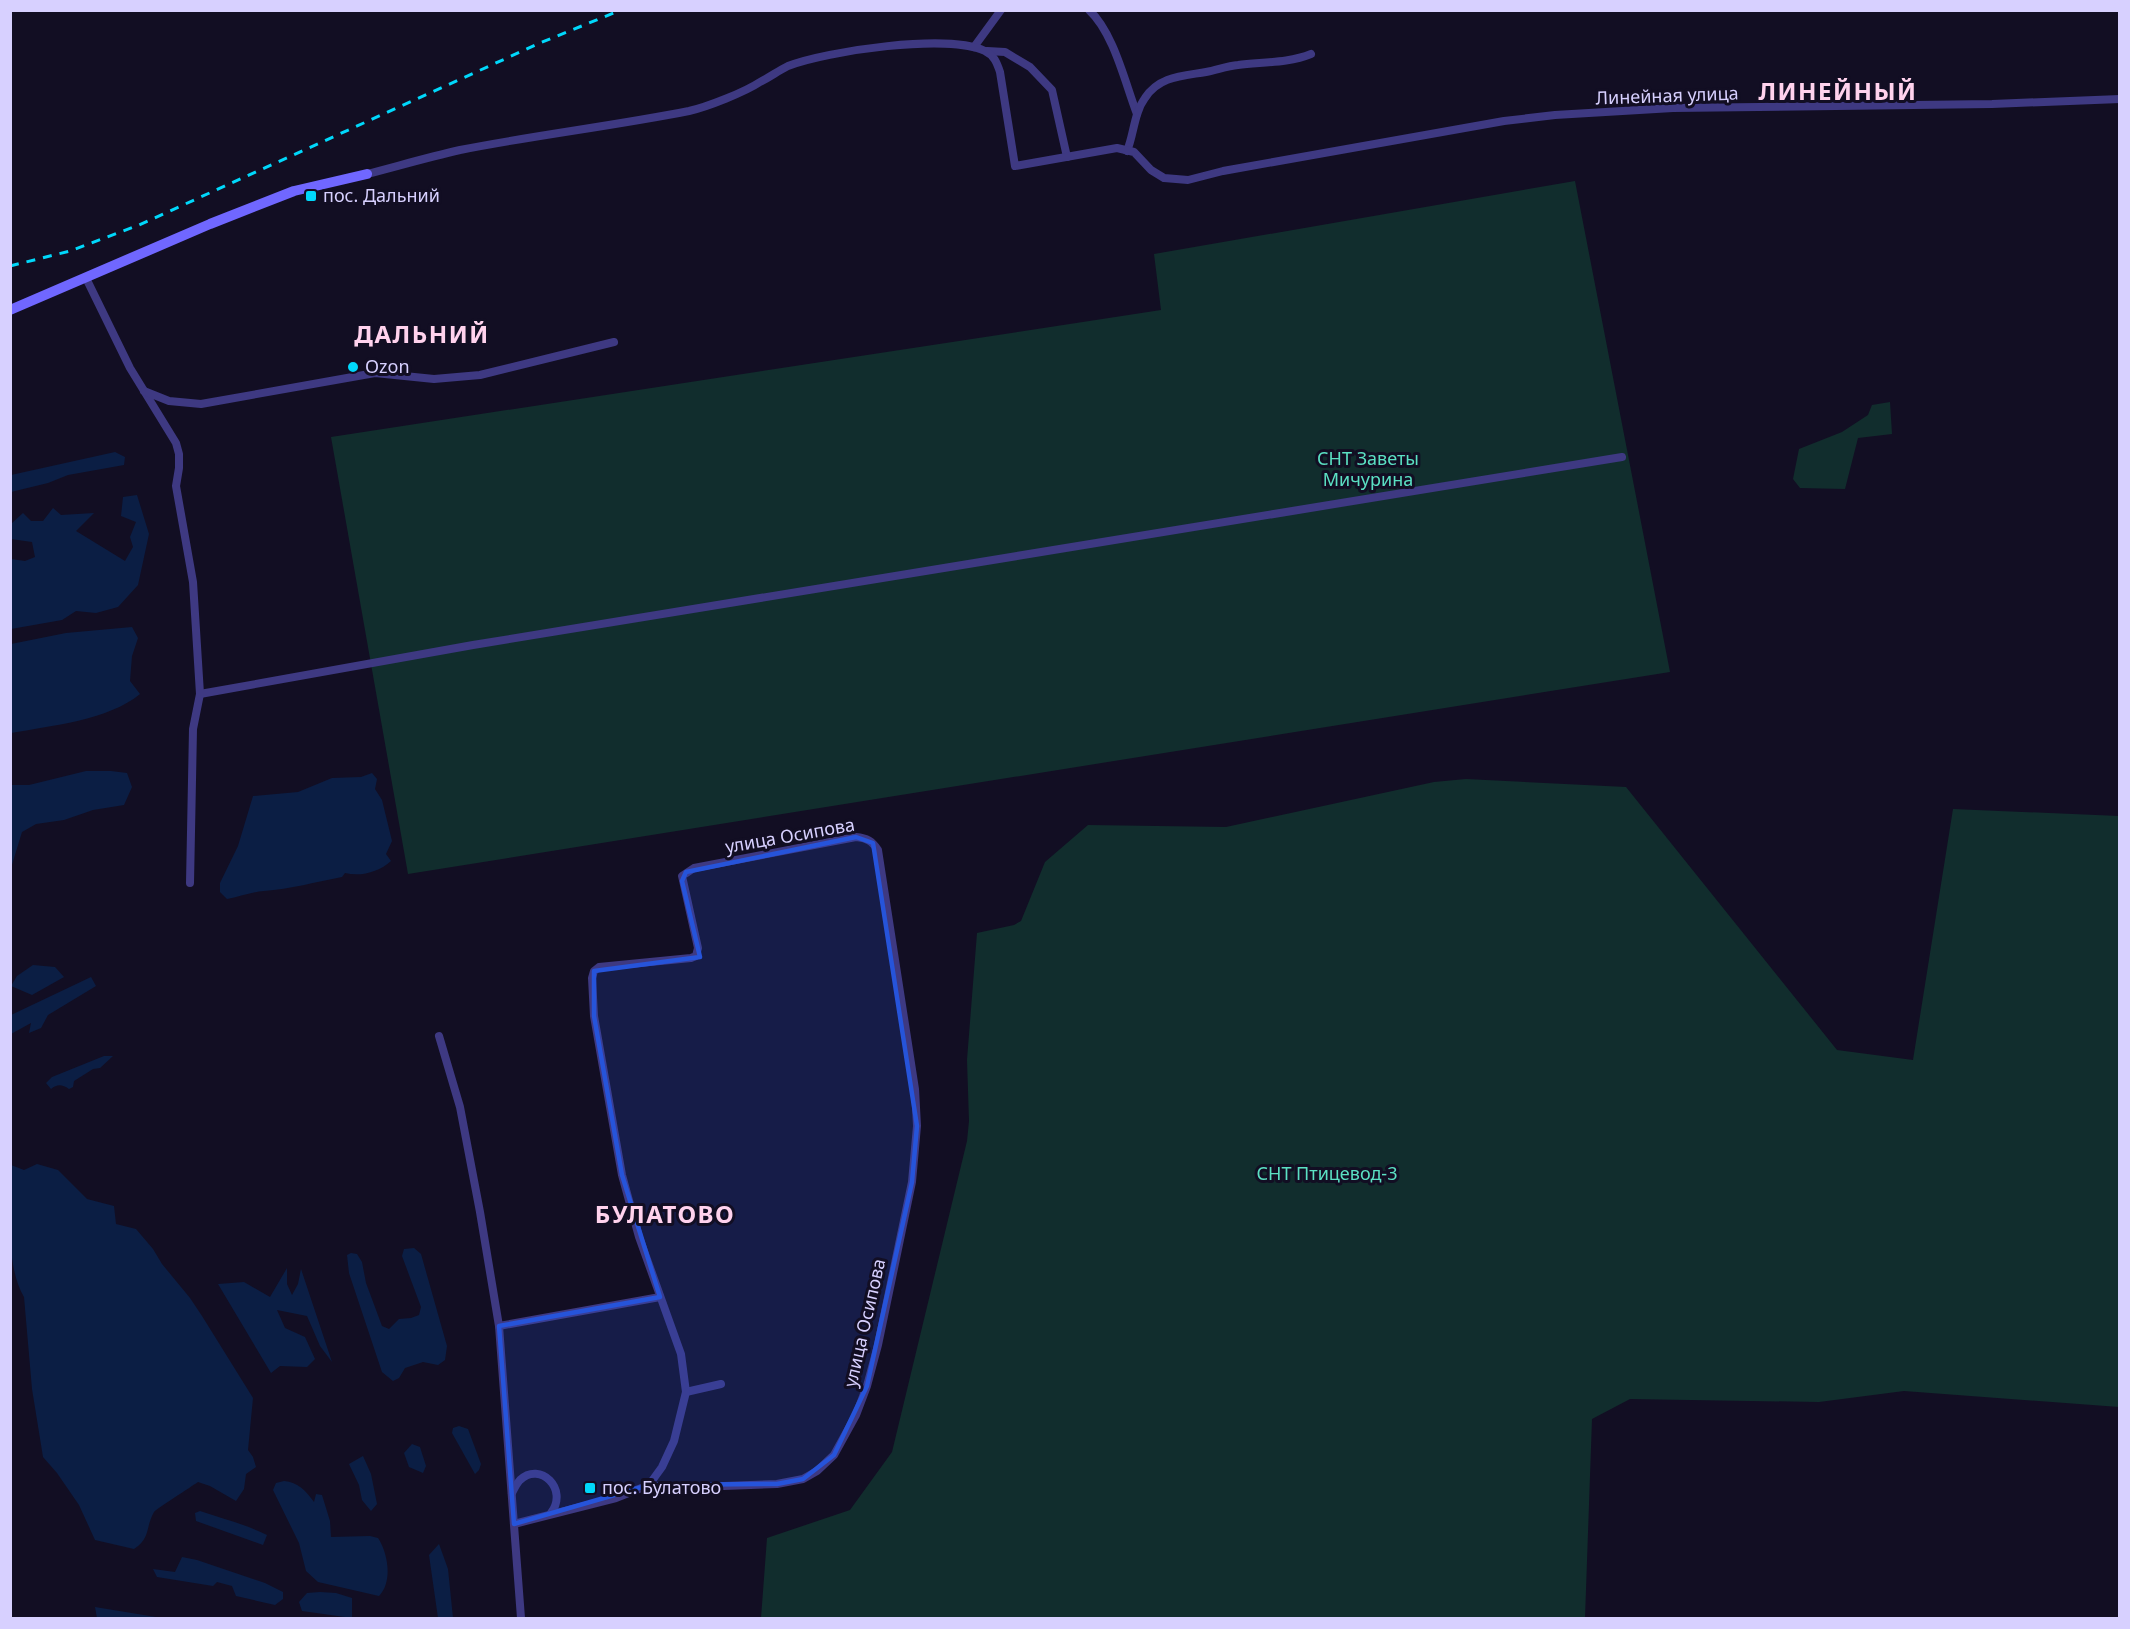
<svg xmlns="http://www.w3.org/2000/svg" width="2130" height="1629" font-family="'Noto Sans',sans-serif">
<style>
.green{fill:#112d2d}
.water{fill:#0b1e44}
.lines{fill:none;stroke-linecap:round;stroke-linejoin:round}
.street{stroke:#3e3982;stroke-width:8}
.secondary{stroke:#7067ff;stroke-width:10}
.rail{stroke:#00d8fb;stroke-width:3;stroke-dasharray:9 8;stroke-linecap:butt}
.marked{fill:#2654da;fill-opacity:0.2;stroke:#2654da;stroke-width:4.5;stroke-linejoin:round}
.poi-dot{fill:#00d8fb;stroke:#120e23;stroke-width:2}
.labels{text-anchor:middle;stroke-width:6;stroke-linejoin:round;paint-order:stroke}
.street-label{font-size:18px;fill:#d7d0ff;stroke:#120e23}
.poi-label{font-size:18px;fill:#d7d0ff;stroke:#120e23;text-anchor:start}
.park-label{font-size:18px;fill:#5be0c3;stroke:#120e23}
.district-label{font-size:24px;font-weight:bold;letter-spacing:1.5px;fill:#ffd2ed;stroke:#120e23}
</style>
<rect width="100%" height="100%" fill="#120e23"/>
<g class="green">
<polygon points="1575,181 1670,672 408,874 331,437 1161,310 1154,254"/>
<polygon points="1890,402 1892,434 1858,438 1845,489 1800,488 1793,479 1799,449 1842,432 1868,415 1872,405"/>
<polygon points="1466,779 1626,787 1837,1050 1913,1060 1953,809 2119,816 2119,1407 1904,1391 1819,1402 1630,1399 1592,1419 1585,1618 761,1618 767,1538 850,1510 892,1452 967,1141 969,1121 967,1060 977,933 1014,925 1021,921 1045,862 1088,825 1226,827 1434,782"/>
</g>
<g class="water">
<polygon points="115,452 125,457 124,465 68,475 48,483 11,492 11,475"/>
<polygon points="137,495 149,534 138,585 118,607 96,613 76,611 62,620 11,629 11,559 25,561 35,557 32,542 11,539 11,524 23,513 31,521 43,521 53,508 61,515 94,513 76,531 125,561 133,547 130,537 136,522 121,516 123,497"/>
<path d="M132,627L138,638L132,656L130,681L140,694C109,720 50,726 11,733V644L66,633Z"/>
<polygon points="86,771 111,771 127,773 132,787 124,805 93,810 64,820 36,824 22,832 11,868 11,785 29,785"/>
<path d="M372,773L377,779L375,789L382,800L392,841L386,854L391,861C379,872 361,877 345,873L342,877C316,882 290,889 264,891C251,892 239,897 227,899L220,892V883L238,846L253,796L298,792L332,778L361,777Z"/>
<polygon points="33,965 55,967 64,977 32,995 11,986 17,976"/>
<polygon points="91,977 96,986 48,1015 41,1028 29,1033 31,1023 11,1034 11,1015"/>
<path d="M104,1056H113L100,1068L93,1069L74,1081L73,1087L69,1089C62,1084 57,1084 51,1089L46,1083L52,1077Z"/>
<path d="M37,1164L58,1170L87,1199L114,1206L116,1224L136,1229L153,1249L162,1264L190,1298L202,1316L253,1398L248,1450L253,1457L256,1467L246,1474L244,1489L236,1501L210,1486L198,1482C191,1487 156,1509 154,1512C145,1528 151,1538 134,1549L95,1540L79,1505L57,1473L43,1457L32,1389L24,1297C5,1266 10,1202 11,1165L24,1170Z"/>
<polygon points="414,1248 421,1254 447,1346 445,1360 438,1365 423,1362 405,1368 399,1378 393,1381 382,1372 349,1273 347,1255 351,1253 357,1254 362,1262 366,1283 382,1326 389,1329 399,1319 411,1318 419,1315 421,1307 402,1256 404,1249"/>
<polygon points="287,1268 287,1284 292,1295 298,1284 301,1269 332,1362 320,1346 307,1316 277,1310 285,1328 305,1337 315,1359 307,1367 280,1366 271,1373 218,1284 244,1282 270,1297"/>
<polygon points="459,1426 468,1429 481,1464 479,1470 475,1474 452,1433 453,1428"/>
<polygon points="412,1444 420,1447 426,1466 423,1473 409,1467 404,1453"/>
<polygon points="363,1456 371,1474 377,1504 371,1511 362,1500 359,1485 349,1464"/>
<path d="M284,1481C298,1482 306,1491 314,1502L316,1494L322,1495L330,1521L331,1537L370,1536L378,1538C388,1553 393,1582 379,1596L318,1582L306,1571L299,1543L273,1490L276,1483Z"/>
<path d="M200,1511C223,1519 245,1524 267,1535L263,1545L196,1521L195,1513Z"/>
<polygon points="439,1544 448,1569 453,1618 438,1618 429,1555"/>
<polygon points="182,1557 197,1560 265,1583 283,1592 283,1599 275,1605 236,1596 232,1586 217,1582 213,1586 157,1577 153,1569 175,1572"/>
<polygon points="320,1592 336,1593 352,1598 352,1618 302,1611 299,1602 307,1593"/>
<polygon points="95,1607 162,1618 97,1618"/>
</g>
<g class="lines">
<g class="street">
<path d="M1089,10C1114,33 1125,83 1137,114"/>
<polyline points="974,47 1001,10"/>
<polyline points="987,51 1005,52 1030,67 1052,90 1067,157"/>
<path d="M1127,151C1134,134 1134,113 1145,98C1159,76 1183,76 1206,72C1217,70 1227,66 1238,65C1262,62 1289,63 1311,54"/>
<path d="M367,174C398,166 429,157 460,150C536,135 613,126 689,111C707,107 745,92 760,82C770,77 778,71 788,66C826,51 949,33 985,51C994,55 997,63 1000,72L1015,166L1117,148L1134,152L1151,170L1164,178L1188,180L1223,171L1504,121L1555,115L1673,108L1992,104L2120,99"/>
<polyline points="86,278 130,368 176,443 179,454 179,468 176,486 193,582 200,694 193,729 190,883"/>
<polyline points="144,391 169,401 201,404 375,373 434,379 480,375 614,342"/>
<polyline points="200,694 473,645 1622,457"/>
<polyline points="439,1036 460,1107 480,1212 499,1326 521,1618"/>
<polyline points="499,1326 660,1297"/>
<polyline points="686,1392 721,1384"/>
<path d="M512,1493C514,1489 517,1483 520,1480C540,1461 569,1489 551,1513"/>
<path d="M514,1524L616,1498L649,1485L670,1488L777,1484L803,1479L817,1471L834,1455L856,1415L867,1386L878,1345L912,1182L917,1126L915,1089L878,850C872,841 867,838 856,837L694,868L682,876L698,948L696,956L691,958L599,967L594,971L592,978L594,1016L622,1175L639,1237L681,1354L686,1392L674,1441L662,1467L649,1485"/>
</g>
<polyline class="secondary" points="10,310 210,224 294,191 367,174"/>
<polyline class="rail" points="10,266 70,251 139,225 540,43 621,10"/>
</g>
<path class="marked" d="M856,837L873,843L917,1126L912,1182L867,1386L834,1455L803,1479L777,1484L649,1485L514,1524L499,1326L660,1297L622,1175L594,1016V971L700,957L682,881L686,872Z"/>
<g class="poi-dot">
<rect x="305" y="190" width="12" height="12" rx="3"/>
<circle cx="353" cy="367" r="6"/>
<rect x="584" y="1482" width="12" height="12" rx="3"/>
</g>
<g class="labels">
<g class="street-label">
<text transform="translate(1667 96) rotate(-2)" y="6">Линейная улица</text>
<text transform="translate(790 836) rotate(-10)" y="6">улица Осипова</text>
<text transform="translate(865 1323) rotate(-77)" y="6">улица Осипова</text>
</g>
<g class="poi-label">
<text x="323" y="202">пос. Дальний</text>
<text x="365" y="373">Ozon</text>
<text x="602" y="1494">пос. Булатово</text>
</g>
<g class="park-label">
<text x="1368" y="465">СНТ Заветы<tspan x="1368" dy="21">Мичурина</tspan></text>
<text x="1327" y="1180">СНТ Птицевод-3</text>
</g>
<g class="district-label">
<text x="1838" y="100">ЛИНЕЙНЫЙ</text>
<text x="422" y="343">ДАЛЬНИЙ</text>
<text x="665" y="1223">БУЛАТОВО</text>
</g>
</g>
<rect width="2130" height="1629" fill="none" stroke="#d7d0ff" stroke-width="24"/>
</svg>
